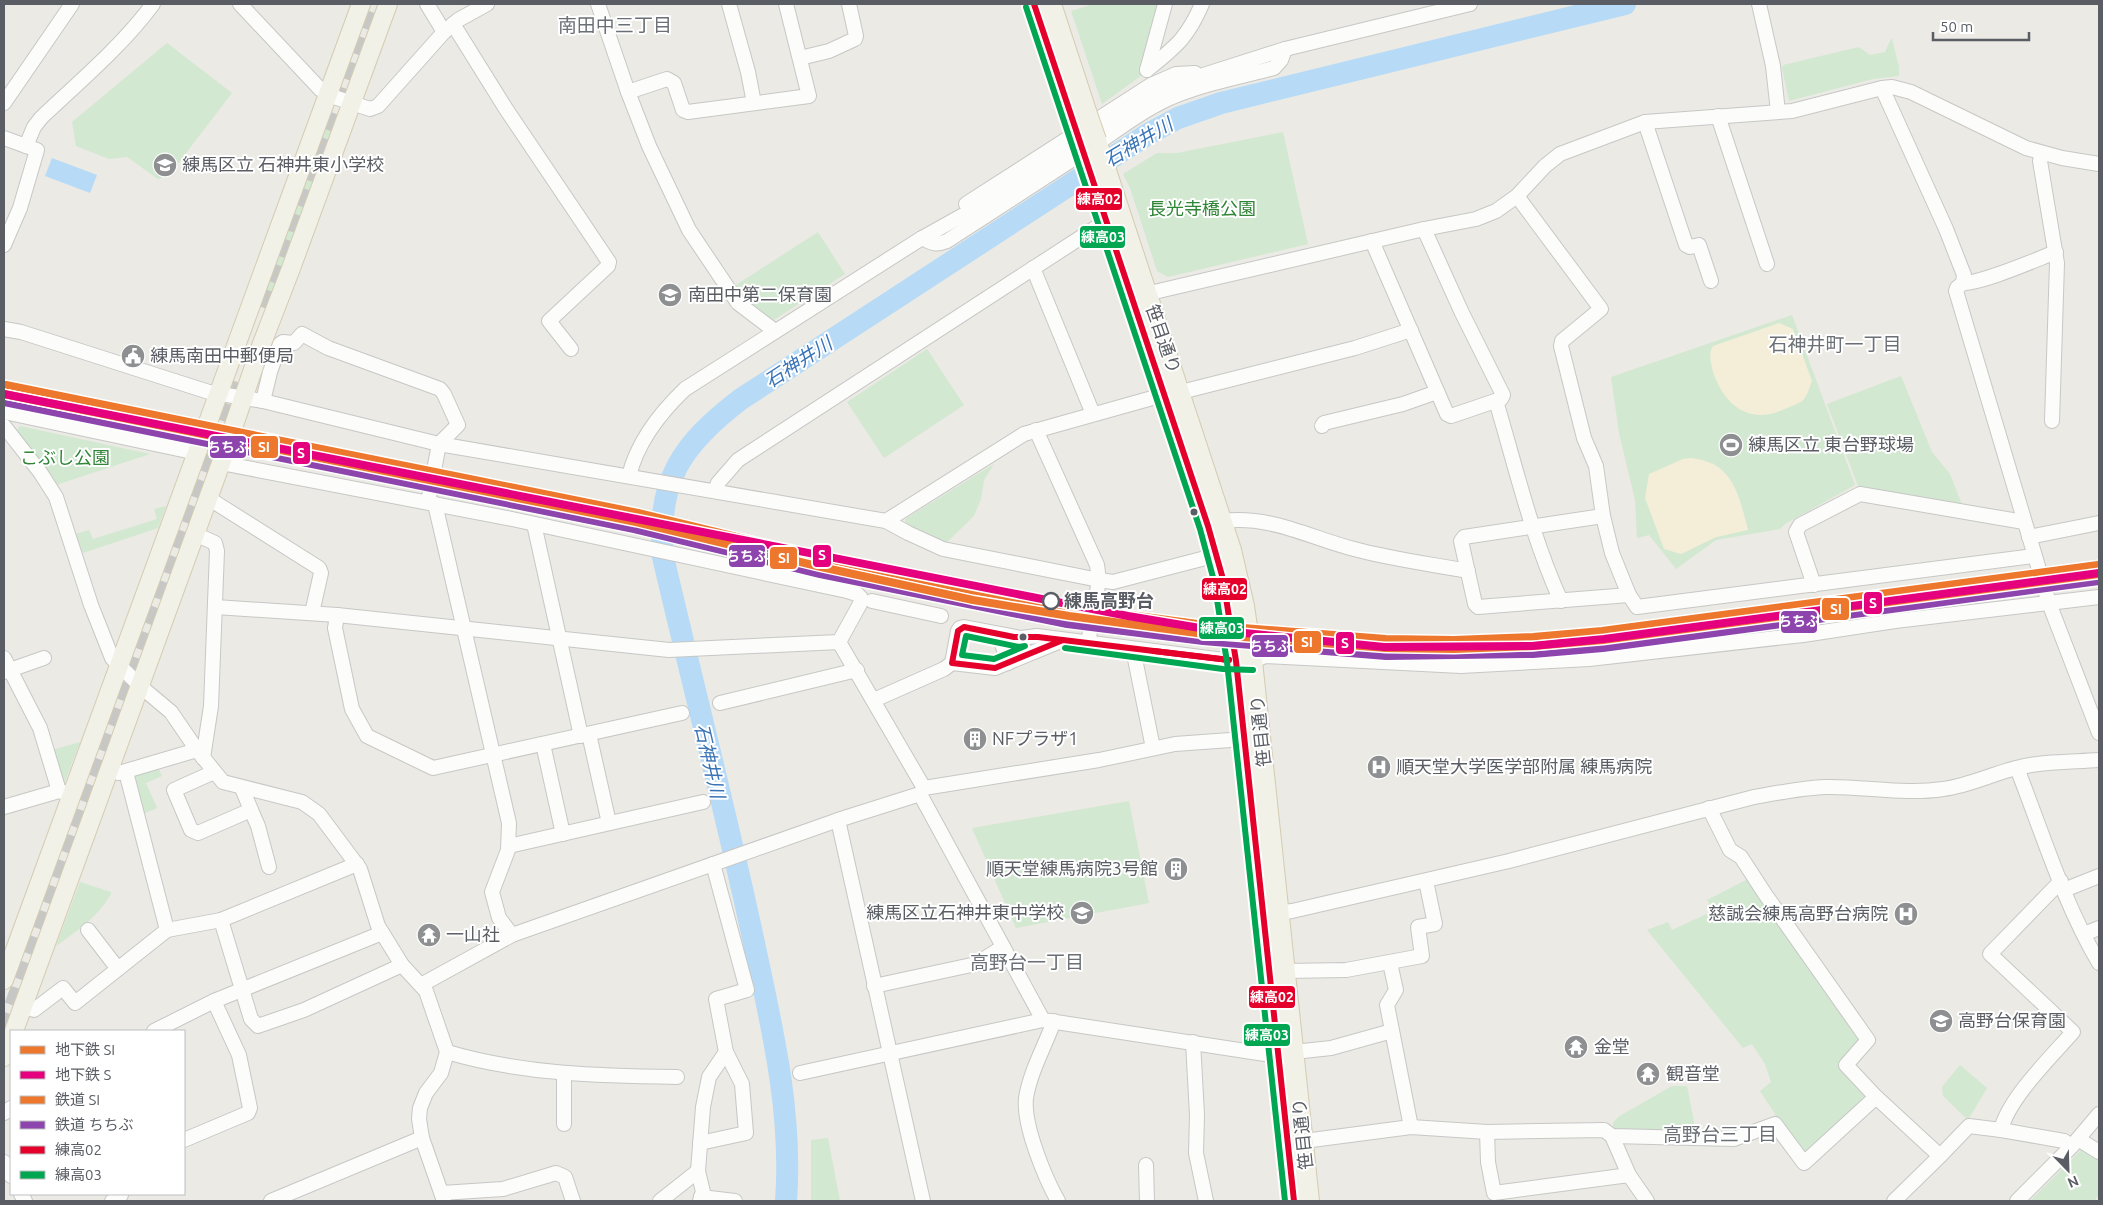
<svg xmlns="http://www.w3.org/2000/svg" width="2103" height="1205" font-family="Ubuntu,'Noto Sans JP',sans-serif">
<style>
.green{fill:#d2e8d0;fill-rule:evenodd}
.sand{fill:#f4eed9}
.water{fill:#b7dbf7}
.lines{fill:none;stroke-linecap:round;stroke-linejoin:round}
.river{stroke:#b7dbf7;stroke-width:22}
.major-tunnel{stroke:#c7c7c5;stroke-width:18;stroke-dasharray:18 9;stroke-linecap:butt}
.minor-casing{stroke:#c7c7c6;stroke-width:16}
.major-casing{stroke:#d4cbb1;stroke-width:20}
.minor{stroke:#fcfcfb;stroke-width:14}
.major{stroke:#f2f1e7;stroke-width:18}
.major-bridge-casing{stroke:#d4cbb1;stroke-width:20;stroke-linecap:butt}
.major-bridge{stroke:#f2f1e7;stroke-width:18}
.bus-1-casing{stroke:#fff;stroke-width:10}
.bus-2-casing{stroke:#fff;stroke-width:10}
.bus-1{stroke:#e4002b;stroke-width:6}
.bus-2{stroke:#00a651;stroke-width:6}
.rail-1-casing{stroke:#fff;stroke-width:11}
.rail-2-casing{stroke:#fff;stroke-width:11}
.rail-1{stroke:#ed772d;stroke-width:8}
.rail-2{stroke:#8e44ad;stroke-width:8}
.metro-1-casing{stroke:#fff;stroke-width:11}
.metro-2-casing{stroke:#fff;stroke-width:11}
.metro-1{stroke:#ed772d;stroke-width:8}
.metro-2{stroke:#e5007d;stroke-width:8}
.bus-dot{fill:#5a5e64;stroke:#fff;stroke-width:2}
.stop-dot{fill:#fff;stroke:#5a5e64;stroke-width:2.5}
.labels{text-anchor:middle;stroke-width:4;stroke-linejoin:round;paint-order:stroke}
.poi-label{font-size:18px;fill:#5a5e64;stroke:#fff;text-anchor:start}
.park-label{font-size:18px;fill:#308536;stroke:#fff}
.street-label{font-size:18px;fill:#5a5e64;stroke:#fff}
.stop-label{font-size:18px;font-weight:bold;fill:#5a5e64;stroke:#fff;text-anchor:start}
.neighbourhood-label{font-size:19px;fill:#6b7076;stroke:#fff}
.water-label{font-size:19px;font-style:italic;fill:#3a74b6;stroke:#fff}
.line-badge{stroke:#fff;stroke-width:2}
.badge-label{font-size:14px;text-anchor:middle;font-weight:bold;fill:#fff}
</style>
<rect width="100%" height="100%" fill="#ebeae5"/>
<g class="green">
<polygon points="1093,4 1161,4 1142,75 1102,104 1071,11"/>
<polygon points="1891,39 1892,39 1899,67 1899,76 1873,79 1789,101 1782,68 1783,65 1859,47 1870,55 1885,52"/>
<polygon points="167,43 232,93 170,174 158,179 127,157 109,159 76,146 72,122"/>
<polygon points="327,120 338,125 273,296 261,291"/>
<polygon points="1283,132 1308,244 1168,277 1157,271 1130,188 1123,174 1157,153 1177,153"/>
<polygon points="818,232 845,274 772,321 746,303 735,290 736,285"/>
<path d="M1792,315L1855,485L1785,524L1780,529L1716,540L1676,569L1649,535L1637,538L1635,500L1619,433L1611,377ZM1712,463C1736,476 1741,505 1748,529L1716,537L1681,554Z"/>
<polygon points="927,349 964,405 884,458 847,402"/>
<polygon points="1901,376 1932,452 1950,474 1962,505 1858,486 1827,404"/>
<polygon points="20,426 150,454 56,485 34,453 16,431"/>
<polygon points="994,464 984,480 981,499 974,516 947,542 944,542 907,526 905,519"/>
<polygon points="166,506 158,528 83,553 76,534 89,530 93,539 157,519 154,509"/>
<polygon points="80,742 64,784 62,783 52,750"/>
<polygon points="158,767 162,776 146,783 157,808 143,814 134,780 136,774"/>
<polygon points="1129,801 1149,903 1016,928 972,828"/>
<polygon points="1748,879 1860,1040 1841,1065 1868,1094 1868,1099 1806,1155 1801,1154 1760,1091 1771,1082 1765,1064 1752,1044 1743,1048 1647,930 1668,922 1672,930 1711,912 1713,910 1707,900"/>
<path d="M80,882L111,892V894C98,917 77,931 56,946Z"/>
<polygon points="1960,1065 1987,1088 1968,1120 1943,1096 1942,1087"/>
<polygon points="1672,1086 1687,1086 1696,1132 1613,1129 1613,1123 1618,1117"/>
<polygon points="828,1138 840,1201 811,1201 811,1140"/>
<polygon points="2082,1149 2099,1159 2099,1195 2094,1201 2030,1201"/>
</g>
<g class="sand">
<path d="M1779,323L1793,329L1812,381C1810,386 1808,394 1804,399C1801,403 1792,406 1787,408C1751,426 1725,407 1713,372C1711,363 1708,354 1713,346Z"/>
<path d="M1691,458C1734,463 1738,494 1748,530L1716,537L1681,554L1664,549L1645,498L1649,474L1683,459Z"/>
</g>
<polygon class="water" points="52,158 97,175 90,193 45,176"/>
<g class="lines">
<path class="river" d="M786,1201C793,1109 770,1019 751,929C724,805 692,681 663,557C656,481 682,444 741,399L1148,134L1178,118L1221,103L1625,4"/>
<g class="major-tunnel">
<polyline points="267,309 377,4"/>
<polyline points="4,1031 240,383"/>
</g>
<g class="minor-casing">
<g id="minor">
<polyline points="240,4 320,89 328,95 370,109 378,106 444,32 458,20 487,4"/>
<polyline points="427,4 444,32"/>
<polyline points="598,4 628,92 649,146 689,230 738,303 775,331"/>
<polyline points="729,4 748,72 754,103"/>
<polyline points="1759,4 1773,66 1778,112"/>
<polyline points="453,24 506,109 609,262 608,266 549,321 571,349"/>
<polyline points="800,58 829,51 855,39 856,36 849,4"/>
<path d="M1147,70C1175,47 1187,39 1202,4"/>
<polyline points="1147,70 1165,4"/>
<polyline points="1882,88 1946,229 1964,275 1963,283 1957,288 1956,291 2049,603 2099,733"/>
<polyline points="628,92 667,79 674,83 683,110 688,112 809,96 786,4"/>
<polyline points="4,103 72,4"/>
<polyline points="1718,116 1767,264"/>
<polyline points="1645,122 1686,245 1690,247 1699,245 1711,281"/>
<polyline points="4,138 37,150 20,208 4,245"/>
<path d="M1098,143C1121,127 1144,110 1170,98C1203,84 1239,77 1274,68L1281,60L1285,49"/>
<path d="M26,146L34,127L41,118C79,82 122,46 153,4"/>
<polyline points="2042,153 2040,161 2057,263 2052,421"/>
<polyline points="1517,196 1601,309 1562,341 1561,346 1584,438 1596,466 1603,516 1612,553 1629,595 1637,607 2034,556"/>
<polyline points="966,204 1151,85 1176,74 1195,73"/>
<path d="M922,238C932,244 937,245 947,241L1084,152"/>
<polyline points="1372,241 1447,414 1451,416 1501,399 1503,395 1462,313 1424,229"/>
<polyline points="1033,268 1093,414"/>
<path d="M1963,283C1983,283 2035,260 2056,252"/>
<polyline points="1137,296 1424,229 1476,219 1496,211 1517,196 1545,166 1560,154 1645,122 1792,111 1882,88 1892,87 1911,92 2026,148 2062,158 2099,164"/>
<polyline points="4,329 21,332 209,392 263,401 439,444 886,521 908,533 943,549 1099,580 1113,582 1217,555"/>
<polyline points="1181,392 1355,348 1411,330"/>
<polyline points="263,401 270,372 280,344 283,342 294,343 302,334 328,348 440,389 444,394 458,425 439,444 428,502"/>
<path d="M1496,401C1516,468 1532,538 1561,601"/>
<polyline points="4,412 197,453"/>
<polyline points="4,426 40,472 56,497 91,605 112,658 140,686 171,712 197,750 223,782 302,802 319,814 360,869 378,926 402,965 426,991 447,1052 441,1073 426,1093 420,1108 419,1119 422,1138 444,1201"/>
<polyline points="1322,426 1324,423 1403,404 1437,392"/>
<polyline points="1036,430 1097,565 1099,580 1088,643"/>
<path d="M629,476C637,443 661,412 685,389L922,238L992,199L1147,99L1169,87L1197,77L1285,49L1470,4"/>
<polyline points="715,491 718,483 738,460 1106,221"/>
<polyline points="208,498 319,568 321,573 312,613"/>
<polyline points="435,504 509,823 508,850 492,892 499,918 512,935"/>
<polyline points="1603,516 1464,537 1461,541 1475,604 1478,607 1629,595"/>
<polyline points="886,521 1024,434 1163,395"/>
<path d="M1223,521C1271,515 1310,538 1354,549C1391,559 1430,564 1468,571"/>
<polyline points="534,524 581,736"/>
<polyline points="195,534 215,543 217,551 211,706 203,758"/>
<polyline points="2029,537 2099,523"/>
<polyline points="1814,585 1796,532 1800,525 1860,494 2024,522"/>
<polyline points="872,601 941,616"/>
<polyline points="216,607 337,615 669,650 839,642 860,604 861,598 857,594 847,591 512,519 221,463"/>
<polyline points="337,615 335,628 352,709 367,736 433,768 682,713"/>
<polyline points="994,633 1002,644 1008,663"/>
<polyline points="1063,640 995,668 952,663 958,631 960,628 964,627 1021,638 1037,636 1224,660 1253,661 1265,656 1461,666 1589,659 1803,635 1895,621 2099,597"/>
<polyline points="839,642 924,788"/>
<polyline points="1133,649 1153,748"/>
<polyline points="4,658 40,728 59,791"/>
<polyline points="4,672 44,658"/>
<polyline points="874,700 944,669 952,663"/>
<polyline points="720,703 857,670"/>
<polyline points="589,734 609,823"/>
<polyline points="543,744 563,834"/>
<path d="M2017,768C2042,832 2064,904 2099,963"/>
<polyline points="126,772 167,930"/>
<polyline points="214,772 174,790 191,830 198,833 251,810 242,788"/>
<polyline points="119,773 197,750"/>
<polyline points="920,794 1043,1020 1265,1054 1277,1053"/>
<polyline points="4,807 59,791 66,793"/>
<polyline points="1709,808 1730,850 1741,857 1765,894 1868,1040 1846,1065 1876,1097 1940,1156 1969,1126 2001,1130 2064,1141 2072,1146"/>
<polyline points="251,810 258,826 269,867"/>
<polyline points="838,820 923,1201"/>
<polyline points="509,846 703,802"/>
<polyline points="2064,890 2099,876"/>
<path d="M1270,914L1292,911L1509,861L1754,797C1777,793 1801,788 1825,787C1864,786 1904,795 1943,789C1968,786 1992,774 2016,768C2043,761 2072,762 2099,760"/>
<polyline points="221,920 251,1019 258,1026 304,1010 402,965"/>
<polyline points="88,930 118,969"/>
<polyline points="2084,934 2099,928"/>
<polyline points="1390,963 1396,990 1387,1005 1411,1127"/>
<polyline points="1286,971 1346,970 1422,956 1418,927 1435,924 1426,881"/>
<polyline points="421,985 512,935 838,820 920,794 924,788 1099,760 1175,744 1244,739"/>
<polyline points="874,986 976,964 1003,947"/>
<polyline points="23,1006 34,1010 63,988 75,1003 167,930 221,920 357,864"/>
<path d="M1054,1021C1045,1046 1030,1072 1026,1098C1023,1125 1045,1178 1058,1201"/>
<polyline points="154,1031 214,1001 382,933"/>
<polyline points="1193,1042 1197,1115 1196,1153 1206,1201"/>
<path d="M447,1052C521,1074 600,1076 677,1077"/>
<polyline points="1294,1052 1331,1048 1392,1031"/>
<polyline points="564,1073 564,1124"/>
<polyline points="800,1073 1043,1020"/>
<polyline points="4,1113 11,1108"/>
<path d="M2001,1130C2008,1099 2051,1057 2073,1032L1990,954L2061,881"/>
<polyline points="1487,1132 1488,1162 1494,1193 1629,1175"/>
<polyline points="1612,1136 1629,1175 1647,1201"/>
<polyline points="2078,1139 2099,1152"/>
<polyline points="184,1140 248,1113 250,1108 239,1055 214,1001"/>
<polyline points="1304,1141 1411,1127 1487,1132 1604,1130 1612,1136 1734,1139 1775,1124 1804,1163 1876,1097"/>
<polyline points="700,1143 746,1133 742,1084 726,1052 716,999 747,990 713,864"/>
<polyline points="4,1162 11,1176"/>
<polyline points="1146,1165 1147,1201"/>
<polyline points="442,1193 503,1189 556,1173 565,1177 573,1201"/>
<polyline points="21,1194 25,1201"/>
<polyline points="701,1197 703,1192 698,1171 703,1107 709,1077 726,1052"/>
<polyline points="112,1201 121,1195"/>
<polyline points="271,1201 422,1138"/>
<polyline points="660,1201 698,1171"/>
<polyline points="700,1201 701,1197 735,1201"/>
<polyline points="1894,1201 1940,1156"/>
<polyline points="2017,1201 2072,1146 2099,1114"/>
</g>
</g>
<g class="major-casing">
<g id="major">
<polyline points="1034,4 1074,124"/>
<polyline points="1052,4 1088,114"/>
<polyline points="1097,140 1232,550 1245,606 1253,661 1310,1201"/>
<polyline points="1082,149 1208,526 1223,579 1236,661 1294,1201"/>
<polyline points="4,980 361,4"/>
<polyline points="14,1031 221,463 261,346 290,271 388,4"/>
<polyline points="4,1057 11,1038"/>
</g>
</g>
<use href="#minor" class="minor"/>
<use href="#major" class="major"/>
<g class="major-bridge-casing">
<g id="major-bridge">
<polyline points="1088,114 1097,140"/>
<polyline points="1074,124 1082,149"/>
</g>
</g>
<use href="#major-bridge" class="major-bridge"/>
<g class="bus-1-casing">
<g id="bus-1">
<polyline points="1034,4 1208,526 1223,579 1236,661 1294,1201"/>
<polygon points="964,627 1014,637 1038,637 1154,651 1063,640 995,668 952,663 958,631"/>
<polyline points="1154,651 1229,660"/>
<polyline points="1154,651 1229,660"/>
</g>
</g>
<g class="bus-2-casing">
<g id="bus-2">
<polyline points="1026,7 1200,529 1214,581 1227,662 1285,1201"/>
<polygon points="966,636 1019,647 1025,646 994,659 962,655"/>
<polyline points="1065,648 1223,669 1253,670"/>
</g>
</g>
<use href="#bus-1" class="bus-1"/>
<use href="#bus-2" class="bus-2"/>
<g class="rail-1-casing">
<polyline id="rail-1" points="6,385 638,513 823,558 975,591 1070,607 1205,625 1386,639 1454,640 1533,637 1602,631 2098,565"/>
</g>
<g class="rail-2-casing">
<polyline id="rail-2" points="4,402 634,529 820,574 1067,624 1203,641 1386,656 1533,654 1603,648 2099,581"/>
</g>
<use href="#rail-1" class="rail-1"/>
<use href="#rail-2" class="rail-2"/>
<g class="metro-1-casing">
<polyline id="metro-1" points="4,394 636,522 821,567 973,600 1069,616 1204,634 1386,648 1454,649 1534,646 1603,640 2099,574"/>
</g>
<g class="metro-2-casing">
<polyline id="metro-2" points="4,394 1128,616 1206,629 1384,647 1532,646 1604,639 2099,573"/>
</g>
<use href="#metro-1" class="metro-1"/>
<use href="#metro-2" class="metro-2"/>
</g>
<defs>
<g id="school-disc" transform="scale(1.25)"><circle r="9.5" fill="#8d8f91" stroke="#fff"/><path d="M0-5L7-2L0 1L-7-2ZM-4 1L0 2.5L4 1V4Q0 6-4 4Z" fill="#fff"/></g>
<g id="civic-disc" transform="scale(1.25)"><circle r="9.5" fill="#8d8f91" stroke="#fff"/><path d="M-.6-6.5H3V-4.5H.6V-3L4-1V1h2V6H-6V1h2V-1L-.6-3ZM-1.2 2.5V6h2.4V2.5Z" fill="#fff"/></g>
<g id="stadium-disc" transform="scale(1.25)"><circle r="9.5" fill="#8d8f91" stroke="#fff"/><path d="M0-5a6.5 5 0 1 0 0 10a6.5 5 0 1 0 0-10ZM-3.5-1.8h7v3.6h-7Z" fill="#fff"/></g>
<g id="building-disc" transform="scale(1.25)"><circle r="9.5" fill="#8d8f91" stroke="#fff"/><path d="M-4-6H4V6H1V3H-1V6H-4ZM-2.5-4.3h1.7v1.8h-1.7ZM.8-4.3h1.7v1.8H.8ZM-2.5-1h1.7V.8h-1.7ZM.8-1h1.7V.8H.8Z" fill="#fff"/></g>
<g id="hospital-disc" transform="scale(1.25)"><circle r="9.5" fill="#8d8f91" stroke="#fff"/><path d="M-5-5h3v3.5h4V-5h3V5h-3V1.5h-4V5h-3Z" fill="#fff"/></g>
<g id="temple-disc" transform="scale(1.25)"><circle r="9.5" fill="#8d8f91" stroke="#fff"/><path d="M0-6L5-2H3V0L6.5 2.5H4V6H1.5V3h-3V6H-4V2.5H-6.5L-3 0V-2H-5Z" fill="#fff"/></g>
</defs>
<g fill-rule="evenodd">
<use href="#school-disc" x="165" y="165"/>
<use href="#school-disc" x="670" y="295"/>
<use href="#civic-disc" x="133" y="356"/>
<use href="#stadium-disc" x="1731" y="445"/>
<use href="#building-disc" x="975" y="739"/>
<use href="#hospital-disc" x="1379" y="767"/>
<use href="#building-disc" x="1176" y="869"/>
<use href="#school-disc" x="1082" y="913"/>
<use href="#hospital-disc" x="1906" y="914"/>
<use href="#temple-disc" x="429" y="935"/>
<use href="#school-disc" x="1941" y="1021"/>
<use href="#temple-disc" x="1576" y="1047"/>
<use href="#temple-disc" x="1648" y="1074"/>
</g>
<g class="bus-dot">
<circle cx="1194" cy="512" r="4.5"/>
<circle cx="1023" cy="637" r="4.5"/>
</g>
<circle class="stop-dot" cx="1051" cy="601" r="8"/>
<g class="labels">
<g class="poi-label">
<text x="182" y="171">練馬区立 石神井東小学校</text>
<text x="688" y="301">南田中第二保育園</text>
<text x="150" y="362">練馬南田中郵便局</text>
<text x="1748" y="451">練馬区立 東台野球場</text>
<text x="992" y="745">NFプラザ1</text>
<text x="1396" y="773">順天堂大学医学部附属 練馬病院</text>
<text x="1158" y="875" text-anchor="end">順天堂練馬病院3号館</text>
<text x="1064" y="919" text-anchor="end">練馬区立石神井東中学校</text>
<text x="1888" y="920" text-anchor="end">慈誠会練馬高野台病院</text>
<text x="446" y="941">一山社</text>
<text x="1958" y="1027">高野台保育園</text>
<text x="1594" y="1053">金堂</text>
<text x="1666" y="1080">観音堂</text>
</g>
<g class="park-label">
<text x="1202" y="215">長光寺橋公園</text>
<text x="65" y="464">こぶし公園</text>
</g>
<g class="street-label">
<text transform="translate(1163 339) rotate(71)" y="6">笹目通り</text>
<text transform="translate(1261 731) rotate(-96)" y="6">笹目通り</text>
<text transform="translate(1303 1134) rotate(-96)" y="6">笹目通り</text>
</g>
<g class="stop-label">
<text x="1064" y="607">練馬高野台</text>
</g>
<g class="neighbourhood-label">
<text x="615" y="32">南田中三丁目</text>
<text x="1835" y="351">石神井町一丁目</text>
<text x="1027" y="969">高野台一丁目</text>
<text x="1720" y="1141">高野台三丁目</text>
</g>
<g class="water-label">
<text transform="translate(1138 142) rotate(-31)" y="7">石神井川</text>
<text transform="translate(798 362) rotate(-33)" y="7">石神井川</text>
<text transform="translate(710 761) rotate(77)" y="7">石神井川</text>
</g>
</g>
<g class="line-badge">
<rect x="1075" y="187" width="48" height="24" rx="5" fill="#e4002b"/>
<rect x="1079" y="225" width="47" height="24" rx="5" fill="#00a651"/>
<rect x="250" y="435" width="29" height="24" rx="5" fill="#ed772d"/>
<rect x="209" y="435" width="38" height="24" rx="5" fill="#8e44ad"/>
<rect x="292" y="441" width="19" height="24" rx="5" fill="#e5007d"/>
<rect x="812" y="544" width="20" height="24" rx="5" fill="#e5007d"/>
<rect x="728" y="544" width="38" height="24" rx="5" fill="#8e44ad"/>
<rect x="769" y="546" width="29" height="24" rx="5" fill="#ed772d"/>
<rect x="1201" y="577" width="47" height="24" rx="5" fill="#e4002b"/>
<rect x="1863" y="591" width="20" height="24" rx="5" fill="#e5007d"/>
<rect x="1821" y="597" width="29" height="24" rx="5" fill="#ed772d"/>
<rect x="1780" y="610" width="38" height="24" rx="5" fill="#8e44ad"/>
<rect x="1198" y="616" width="47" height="24" rx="5" fill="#00a651"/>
<rect x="1293" y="630" width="29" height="24" rx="5" fill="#ed772d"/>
<rect x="1335" y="631" width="20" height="24" rx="5" fill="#e5007d"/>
<rect x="1251" y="634" width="38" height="24" rx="5" fill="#8e44ad"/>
<rect x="1248" y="985" width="48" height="24" rx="5" fill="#e4002b"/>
<rect x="1243" y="1023" width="48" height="24" rx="5" fill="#00a651"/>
</g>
<g class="badge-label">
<text x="1099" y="204">練高02</text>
<text x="1103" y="242">練高03</text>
<text x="264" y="452">SI</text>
<text x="228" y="452">ちちぶ</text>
<text x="301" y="458">S</text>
<text x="822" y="560">S</text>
<text x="747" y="561">ちちぶ</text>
<text x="784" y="563">SI</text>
<text x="1225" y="594">練高02</text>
<text x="1873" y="608">S</text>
<text x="1836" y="614">SI</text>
<text x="1799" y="626">ちちぶ</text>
<text x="1222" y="633">練高03</text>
<text x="1307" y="647">SI</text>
<text x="1345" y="648">S</text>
<text x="1270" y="651">ちちぶ</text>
<text x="1272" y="1002">練高02</text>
<text x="1267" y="1040">練高03</text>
</g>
<rect width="2103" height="1205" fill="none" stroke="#5a5e64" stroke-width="10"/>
<rect x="10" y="1030" width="175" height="165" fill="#ffffff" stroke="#bdbfc1"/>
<rect x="20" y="1046" width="25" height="8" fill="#ed772d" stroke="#bdbfc1"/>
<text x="55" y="1055" font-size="15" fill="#5a5e64">地下鉄 SI</text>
<rect x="20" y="1071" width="25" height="8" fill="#e5007d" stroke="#bdbfc1"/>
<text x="55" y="1080" font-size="15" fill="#5a5e64">地下鉄 S</text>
<rect x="20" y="1096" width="25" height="8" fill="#ed772d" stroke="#bdbfc1"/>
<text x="55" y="1105" font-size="15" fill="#5a5e64">鉄道 SI</text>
<rect x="20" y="1121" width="25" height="8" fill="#8e44ad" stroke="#bdbfc1"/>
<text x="55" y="1130" font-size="15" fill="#5a5e64">鉄道 ちちぶ</text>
<rect x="20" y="1146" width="25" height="8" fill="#e4002b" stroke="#bdbfc1"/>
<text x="55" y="1155" font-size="15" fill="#5a5e64">練高02</text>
<rect x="20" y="1171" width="25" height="8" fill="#00a651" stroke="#bdbfc1"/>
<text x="55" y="1180" font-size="15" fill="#5a5e64">練高03</text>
<g transform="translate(2068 1170) rotate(157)" stroke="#ffffff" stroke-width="4" paint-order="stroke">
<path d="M0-4L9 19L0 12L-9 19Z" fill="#5a5e64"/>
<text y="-8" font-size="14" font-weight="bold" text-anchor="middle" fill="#5a5e64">N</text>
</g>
<path d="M1933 32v8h96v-8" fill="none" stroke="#5a5e64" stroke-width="2.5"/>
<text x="1940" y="32" font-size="15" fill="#5a5e64" stroke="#ffffff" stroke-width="4" paint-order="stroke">50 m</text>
</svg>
